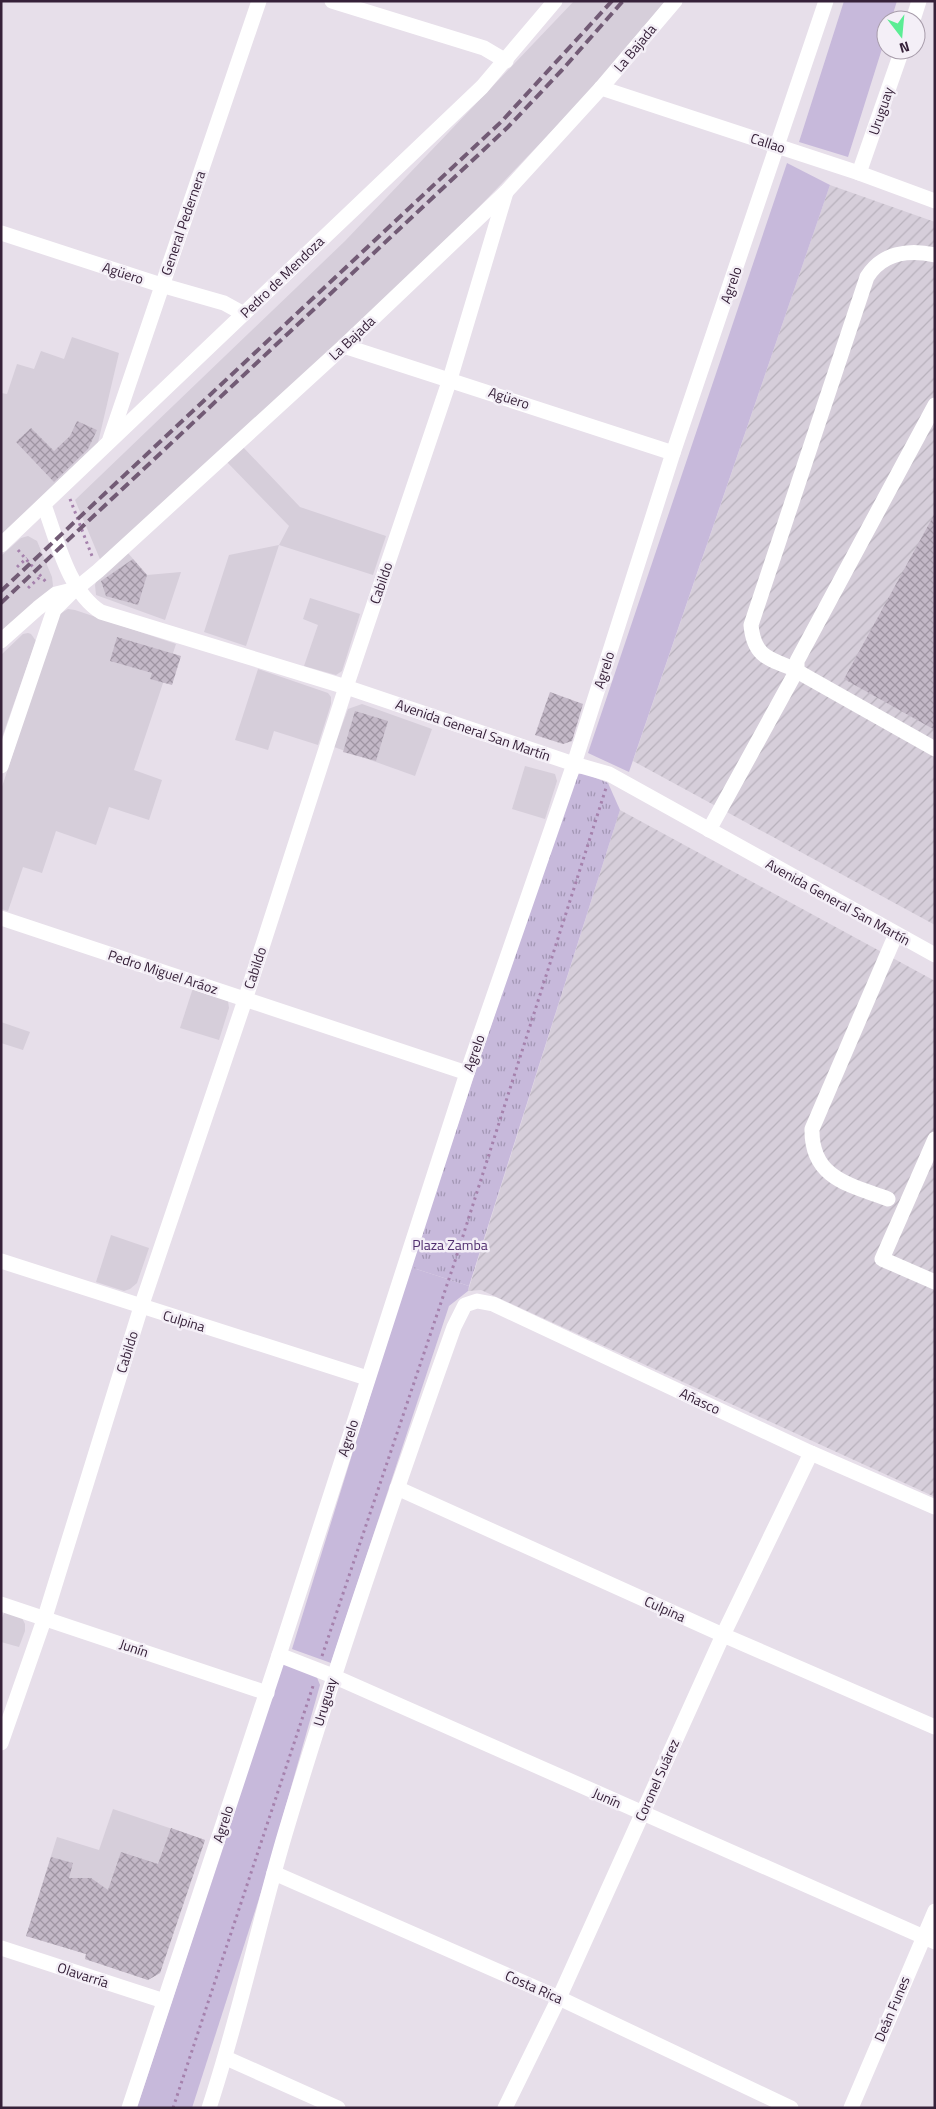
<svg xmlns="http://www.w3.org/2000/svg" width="936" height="2109" font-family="'Titillium Web',sans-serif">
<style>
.built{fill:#d6ceda}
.industrial{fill:url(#industrial-furrows)}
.grass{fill:#c7b9db}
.park{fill:url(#park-tufts)}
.building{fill:url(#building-cross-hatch)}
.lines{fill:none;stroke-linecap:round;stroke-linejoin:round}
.path{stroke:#a581ac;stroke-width:3;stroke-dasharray:2.5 4;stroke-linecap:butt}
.minor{stroke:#fff;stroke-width:15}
.rail{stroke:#725b75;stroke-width:4;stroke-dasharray:10 5;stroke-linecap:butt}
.labels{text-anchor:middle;stroke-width:5;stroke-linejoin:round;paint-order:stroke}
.street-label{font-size:14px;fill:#362139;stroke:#f4eff7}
.park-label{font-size:14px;fill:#502d6e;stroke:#f4eff7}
</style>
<defs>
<pattern id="industrial-furrows" width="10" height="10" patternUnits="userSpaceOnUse" patternTransform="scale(1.25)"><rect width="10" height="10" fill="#d6ceda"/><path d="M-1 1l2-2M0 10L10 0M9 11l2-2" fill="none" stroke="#b8b1bc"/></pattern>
<pattern id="park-tufts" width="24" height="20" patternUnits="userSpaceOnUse" patternTransform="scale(1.25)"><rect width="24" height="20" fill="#c7b9db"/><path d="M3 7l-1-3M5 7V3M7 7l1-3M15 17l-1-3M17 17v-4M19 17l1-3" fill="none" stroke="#a296b3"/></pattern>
<pattern id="building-cross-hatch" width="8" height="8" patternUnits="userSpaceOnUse" patternTransform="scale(1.25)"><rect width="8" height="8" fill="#c3b8c7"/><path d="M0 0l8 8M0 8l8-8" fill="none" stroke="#9f95a3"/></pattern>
</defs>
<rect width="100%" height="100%" fill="#e7dfea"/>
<g class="built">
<polygon points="574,1 665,1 598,83 434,254 102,564 75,500 345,241"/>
<polygon points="72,337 119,353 97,447 1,537 1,393 7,394 17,364 34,369 41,351 64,359"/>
<polygon points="242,446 300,507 386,536 373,575 279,545 246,646 204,632 229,555 279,545 289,526 226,461"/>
<polygon points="28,536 37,541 52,577 53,586 50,591 1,633 1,556 21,538"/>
<polygon points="127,552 147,575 181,572 165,620 96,595 95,585 97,579"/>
<polygon points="310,598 360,614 342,671 336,675 304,666 318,625 303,619"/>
<polygon points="68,609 75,610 176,644 134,770 162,780 149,820 109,807 96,845 56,831 42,873 23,867 8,911 1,909 1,790 58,615"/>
<polygon points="28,633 31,634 36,641 1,740 1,655 23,634"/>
<polygon points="258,669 328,693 331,697 331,704 318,745 274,731 268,750 235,740"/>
<polygon points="362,704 432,729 415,776 334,747 348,709"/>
<polygon points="525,766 555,774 557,781 545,819 512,809"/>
<polygon points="193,988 228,1001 229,1008 219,1040 180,1028"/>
<polygon points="1,1022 30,1032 23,1050 1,1043"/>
<polygon points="111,1235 149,1248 137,1283 130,1289 124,1291 96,1282"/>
<polygon points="6,1609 22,1618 25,1624 25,1631 19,1647 1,1642 1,1620"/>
<polygon points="113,1809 205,1840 160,1973 148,1980 85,1959 86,1954 26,1936 57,1837 99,1850"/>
</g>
<g class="industrial">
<polygon points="830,185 935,222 935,925 633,761"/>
<polygon points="620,810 935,981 935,1497 481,1290 468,1291"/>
</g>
<g class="grass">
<polygon points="844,1 897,1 891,20 886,20 886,36 848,157 799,142"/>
<polygon points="787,163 830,185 629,772 588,753"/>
<polygon points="410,1267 469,1286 468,1291 449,1306 331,1663 292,1649"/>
<polygon points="283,1663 316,1675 320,1685 264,1883 192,2108 137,2108"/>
</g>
<polygon class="park" points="584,773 608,783 620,810 469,1286 410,1267 575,775"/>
<g class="building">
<polygon points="77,421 97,430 88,449 54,482 16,442 31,428 54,451 70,436"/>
<polygon points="935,513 935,730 844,679"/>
<polygon points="133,559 147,575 138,605 106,596 101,581"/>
<polygon points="117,637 181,656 172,685 150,679 152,673 110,661"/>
<polygon points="550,692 583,704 572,741 563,744 535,735"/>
<polygon points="355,711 388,721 376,761 343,752"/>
<polygon points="171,1828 205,1840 160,1973 148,1980 85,1959 86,1954 26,1936 51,1857 73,1863 69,1878 91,1878 108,1890 121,1852 158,1864"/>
</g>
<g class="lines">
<g class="path">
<polyline points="70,499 92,556"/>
<polyline points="18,550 46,582"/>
<polyline points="17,567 27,558"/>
<polyline points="28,588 41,576"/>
<polyline points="322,1656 454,1264 606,788"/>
<polyline points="173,2108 314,1683"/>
</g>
<g class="minor">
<polyline points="332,1 484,48 506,61"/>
<polyline points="913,20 919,1"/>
<polyline points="601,88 859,173 935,201"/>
<polyline points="859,173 902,50"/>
<polyline points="1,233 161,285 224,303 244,314"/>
<polyline points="344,346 673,453"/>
<polyline points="935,405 797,661 797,670 802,674 935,749"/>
<polyline points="110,439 259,1"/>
<path d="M44,505C57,540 68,591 101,612L346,687L574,764L609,774L935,955"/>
<polyline points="1,545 482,87 555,1"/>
<polyline points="1,641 38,608 56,594 76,589 98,571 344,346 506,192 601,88 675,1"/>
<polyline points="1,766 54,610 71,593"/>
<path d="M709,830L797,670C770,659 754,658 751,625L867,277C882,253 908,249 935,255"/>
<polyline points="1,918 467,1073"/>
<polyline points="935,1139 882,1259 935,1282"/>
<path d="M888,1199C851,1185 811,1179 812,1129L896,934"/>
<polyline points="1,1261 367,1378"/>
<polyline points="397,1488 723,1635 935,1727"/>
<polyline points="1,1604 267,1693"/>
<polyline points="279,1655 333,1676 935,1942"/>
<polyline points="1,1743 45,1617 141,1307 245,1000 346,687 450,379 506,192"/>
<polyline points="274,1873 559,1998 791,2108"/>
<polyline points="1,1948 164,2001"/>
<polyline points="226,2058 338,2108"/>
<polyline points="129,2108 279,1655 467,1073 574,764 673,453 826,1"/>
<path d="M209,2108C239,2018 258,1925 285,1834C336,1663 394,1495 454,1327L465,1305L477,1301L493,1304L811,1453L935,1507"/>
<polyline points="505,2108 559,1998 723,1635 811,1453"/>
<polyline points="851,2108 935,1911"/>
</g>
<g class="rail">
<polyline points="1,591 502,121 612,1"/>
<polyline points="1,603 508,127 562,70 623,1"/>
</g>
</g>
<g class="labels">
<g class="street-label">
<text transform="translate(635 48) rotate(-50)" y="5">La Bajada</text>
<text transform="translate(881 111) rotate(-71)" y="5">Uruguay</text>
<text transform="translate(768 143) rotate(18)" y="5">Callao</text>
<text transform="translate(183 223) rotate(-71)" y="5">General Pedernera</text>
<text transform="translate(123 273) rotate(18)" y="5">Agüero</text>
<text transform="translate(282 277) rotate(-44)" y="5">Pedro de Mendoza</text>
<text transform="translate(731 285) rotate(-71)" y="5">Agrelo</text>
<text transform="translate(352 338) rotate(-43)" y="5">La Bajada</text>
<text transform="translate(509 398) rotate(18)" y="5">Agüero</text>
<text transform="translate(381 583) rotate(-71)" y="5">Cabildo</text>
<text transform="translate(604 670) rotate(-72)" y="5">Agrelo</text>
<text transform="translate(473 730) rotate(19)" y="5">Avenida General San Martín</text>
<text transform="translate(838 902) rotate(29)" y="5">Avenida General San Martín</text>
<text transform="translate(255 968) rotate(-72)" y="5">Cabildo</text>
<text transform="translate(163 972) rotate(18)" y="5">Pedro Miguel Aráoz</text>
<text transform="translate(474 1053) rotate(-71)" y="5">Agrelo</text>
<text transform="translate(184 1321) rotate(17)" y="5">Culpina</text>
<text transform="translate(127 1352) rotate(-73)" y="5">Cabildo</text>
<text transform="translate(700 1401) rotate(25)" y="5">Añasco</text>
<text transform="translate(348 1438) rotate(-72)" y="5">Agrelo</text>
<text transform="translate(665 1609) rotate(24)" y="5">Culpina</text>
<text transform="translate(134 1648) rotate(19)" y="5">Junín</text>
<text transform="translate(325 1702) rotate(-73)" y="5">Uruguay</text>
<text transform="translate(657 1780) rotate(-66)" y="5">Coronel Suárez</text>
<text transform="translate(607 1798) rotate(24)" y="5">Junín</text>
<text transform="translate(223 1824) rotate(-72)" y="5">Agrelo</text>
<text transform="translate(83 1975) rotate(18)" y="5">Olavarría</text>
<text transform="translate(534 1987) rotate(24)" y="5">Costa Rica</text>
<text transform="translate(892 2009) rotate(-67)" y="5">Deán Funes</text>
</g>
<g class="park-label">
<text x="450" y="1250">Plaza Zamba</text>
</g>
</g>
<rect width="936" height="2109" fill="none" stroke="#362139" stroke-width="5"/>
<g transform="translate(901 35) rotate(164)"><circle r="24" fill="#f4eff7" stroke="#a89dab"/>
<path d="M0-4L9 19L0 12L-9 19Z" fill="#5bed94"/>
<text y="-8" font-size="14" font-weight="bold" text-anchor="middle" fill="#362139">N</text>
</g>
</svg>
